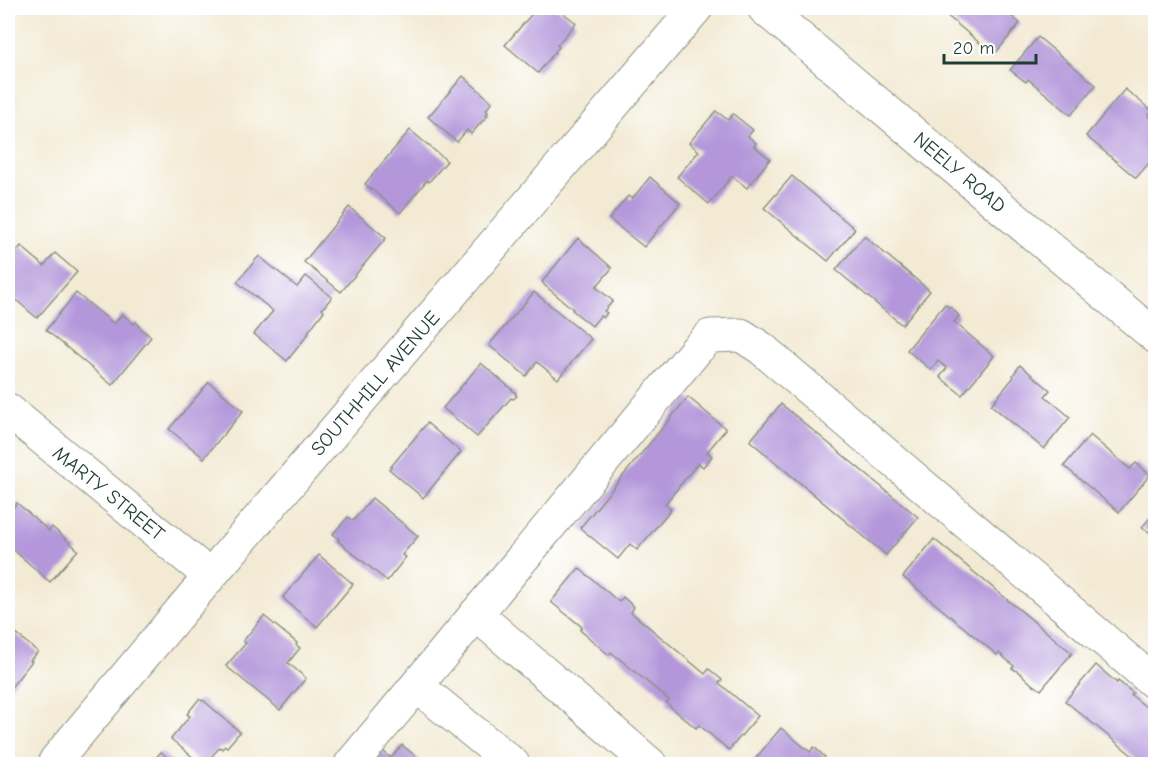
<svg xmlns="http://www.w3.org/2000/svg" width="1163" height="772" font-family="'Comic Neue',sans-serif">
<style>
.building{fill:#b397da}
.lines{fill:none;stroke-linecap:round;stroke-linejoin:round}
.minor-casing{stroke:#899484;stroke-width:35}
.minor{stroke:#fff;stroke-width:33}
.labels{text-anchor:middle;stroke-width:4.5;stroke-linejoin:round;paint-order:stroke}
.street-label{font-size:20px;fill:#1f3d34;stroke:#fff}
</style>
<rect width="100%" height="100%" fill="#fff"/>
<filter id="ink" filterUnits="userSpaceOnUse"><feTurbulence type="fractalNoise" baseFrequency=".0167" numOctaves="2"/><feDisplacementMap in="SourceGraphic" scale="12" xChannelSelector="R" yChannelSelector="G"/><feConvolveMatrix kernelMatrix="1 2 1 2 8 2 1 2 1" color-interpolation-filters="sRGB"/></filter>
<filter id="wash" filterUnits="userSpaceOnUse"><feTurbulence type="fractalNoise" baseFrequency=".008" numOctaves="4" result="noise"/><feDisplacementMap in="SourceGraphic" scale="24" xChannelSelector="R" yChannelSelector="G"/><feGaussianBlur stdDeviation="1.35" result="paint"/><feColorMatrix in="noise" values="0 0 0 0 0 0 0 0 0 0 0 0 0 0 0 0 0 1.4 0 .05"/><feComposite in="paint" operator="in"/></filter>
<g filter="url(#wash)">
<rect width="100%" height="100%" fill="#f3ead4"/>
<g id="blocks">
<g class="building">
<polygon points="537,8 557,8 576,23 557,45 559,47 538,73 505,45"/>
<polygon points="938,8 1001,8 1020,23 994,55"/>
<polygon points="1038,37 1096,85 1071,115 1028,79 1026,82 1010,70"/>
<polygon points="463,76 492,102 486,110 488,112 486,114 488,115 471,134 467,130 457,142 428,117"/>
<polygon points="1125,89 1152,111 1148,116 1156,125 1156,155 1136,178 1086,136"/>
<polygon points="716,111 728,120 733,114 753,130 748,136 756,143 754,146 770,159 747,188 732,176 709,204 677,177 699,151 689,143"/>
<polygon points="410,130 447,161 429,182 427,180 400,213 365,184"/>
<polygon points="792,176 855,229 828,261 764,208"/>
<polygon points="650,177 680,203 644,247 609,219 628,196 632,199"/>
<polygon points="349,207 386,238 341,292 304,262"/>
<polygon points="864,236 930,291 902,325 836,270"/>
<polygon points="578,238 612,268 596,287 613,301 604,311 607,313 603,318 600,316 592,326 572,310 573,309 544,285 544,284 542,282"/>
<polygon points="21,246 44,266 55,253 77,272 37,318 8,293 8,262"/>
<polygon points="259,256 297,287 306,276 332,297 322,309 324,311 308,332 309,333 287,361 254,334 273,311 237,282"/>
<polygon points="534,292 591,339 558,379 537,362 526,376 489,345"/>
<polygon points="76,293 114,324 122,314 134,324 136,322 139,325 138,326 151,337 112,385 46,330"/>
<polygon points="945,304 950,308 951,307 959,316 954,322 994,356 962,395 940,377 947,368 938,361 931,370 907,350"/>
<polygon points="481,363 516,393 515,394 517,396 513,399 511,398 477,437 443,408"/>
<polygon points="1020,365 1050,390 1045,396 1070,417 1044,449 991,405 1014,377 1013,375"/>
<polygon points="209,382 243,411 204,458 169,429"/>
<polygon points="688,397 726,429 707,452 712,456 703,467 698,463 665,504 671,509 637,550 630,544 618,559 580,528"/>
<polygon points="781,404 918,517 886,555 750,441"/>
<polygon points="427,423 461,452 423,498 389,469"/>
<polygon points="1090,435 1130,469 1136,463 1150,475 1119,512 1064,466"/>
<polygon points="372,498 418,536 402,555 406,557 387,581 338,541 339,539 333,534 348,517 353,521"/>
<polygon points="17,503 49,531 52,527 78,550 50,582 8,545 8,514"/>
<polygon points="1156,511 1156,537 1142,527"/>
<polygon points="934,539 1072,653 1041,690 1034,685 1034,686 1020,673 1012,668 1014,666 999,653 997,655 903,577"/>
<polygon points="319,555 353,584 317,627 286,601 283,597"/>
<polygon points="579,568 619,602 623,597 634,607 631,612 705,674 709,669 722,680 719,683 758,716 729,750 699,725 696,728 666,703 669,700 611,652 609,655 580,630 582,627 551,602"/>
<polygon points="264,616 297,643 296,645 300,648 288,663 306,678 280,710 226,666 246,643 243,641"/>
<polygon points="8,627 38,652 30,660 32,661 8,691"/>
<polygon points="1096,665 1117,683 1118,681 1133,693 1131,695 1156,715 1156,764 1143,764 1065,701"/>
<polygon points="199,699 202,701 203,700 240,732 227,747 225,746 222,749 220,747 205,764 201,764 171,739 190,716 187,714"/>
<polygon points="781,728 810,752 814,747 825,757 822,761 826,764 751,764"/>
<polygon points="402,745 425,764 362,764 377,746 391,758"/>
<polygon points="161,752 176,764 150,764"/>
</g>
</g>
</g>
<g filter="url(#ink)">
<use href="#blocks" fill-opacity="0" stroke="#899484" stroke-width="1.5"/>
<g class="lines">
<g class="minor-casing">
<g id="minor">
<polyline points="764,8 1156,337"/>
<polyline points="8,410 210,576"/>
<polyline points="476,614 650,764"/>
<polyline points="417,686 513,764"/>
<polyline points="56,760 210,576 696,8"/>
<polyline points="351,764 697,349 710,336 741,335 761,348 1156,684"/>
</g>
</g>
<use href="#minor" class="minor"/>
</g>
</g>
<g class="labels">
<g class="street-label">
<text transform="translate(960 172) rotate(40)" y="7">NEELY ROAD</text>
<text transform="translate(375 383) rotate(-49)" y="7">SOUTHHILL AVENUE</text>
<text transform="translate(109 493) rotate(39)" y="7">MARTY STREET</text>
</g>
</g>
<rect width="1163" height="772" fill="none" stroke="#fff" stroke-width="30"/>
<path d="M944 54v9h92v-9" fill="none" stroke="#1f3d34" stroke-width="3"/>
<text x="953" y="54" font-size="18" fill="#1f3d34" stroke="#ffffff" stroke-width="4.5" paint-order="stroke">20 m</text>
</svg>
